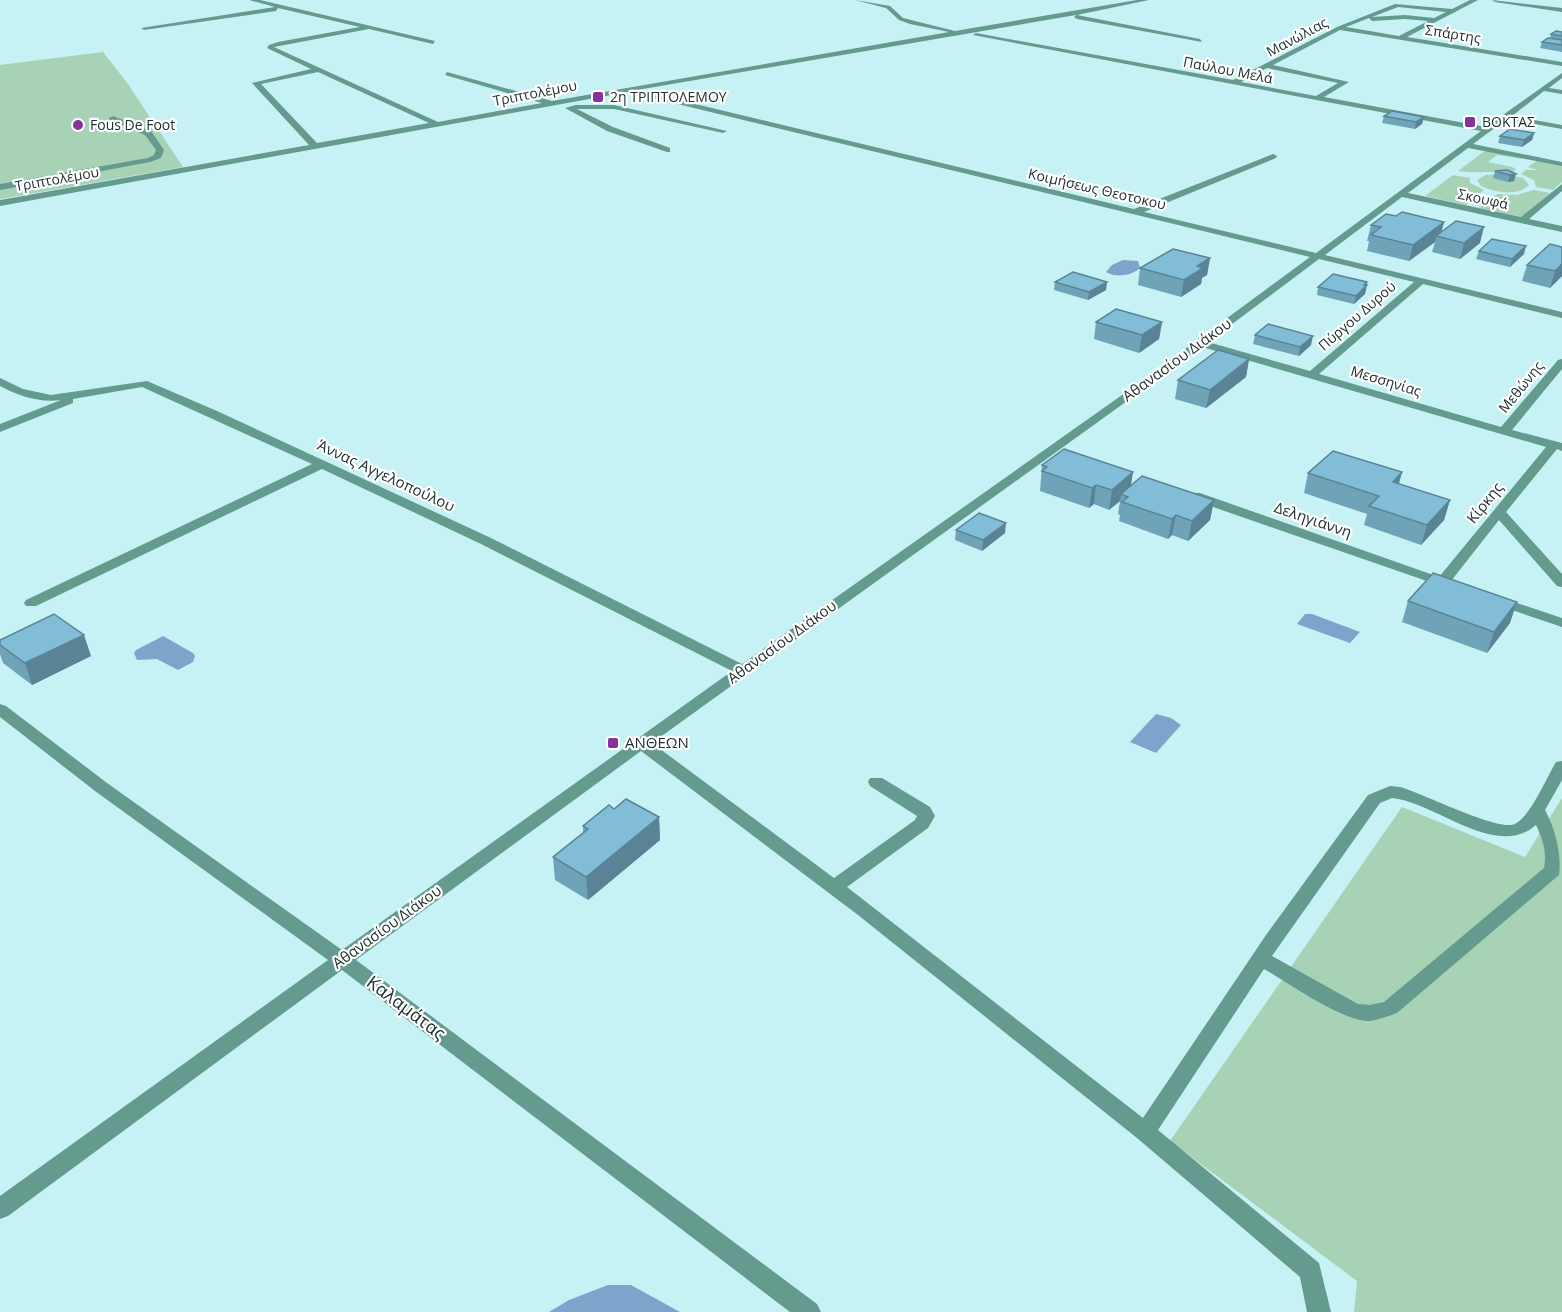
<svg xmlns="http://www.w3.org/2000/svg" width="1562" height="1312" font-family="'Open Sans',sans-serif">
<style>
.green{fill:#a7d2b5}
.water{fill:#7da5cb}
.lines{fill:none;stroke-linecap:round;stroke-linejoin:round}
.minor{fill:#659a8f;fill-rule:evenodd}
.wall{fill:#6fa3b8}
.shaded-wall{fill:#5a8496}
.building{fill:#81bdd6;stroke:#5a8496;stroke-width:1.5}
.poi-dot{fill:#87319f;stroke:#fff;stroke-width:2}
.labels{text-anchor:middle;stroke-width:4.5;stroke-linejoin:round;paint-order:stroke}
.far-street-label{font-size:14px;fill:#203132;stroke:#fff}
.far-poi-label{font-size:14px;fill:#203132;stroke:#fff;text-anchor:start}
.street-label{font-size:15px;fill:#203132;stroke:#fff}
.poi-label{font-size:15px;fill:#203132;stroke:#fff;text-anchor:start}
.near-street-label{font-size:18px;fill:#203132;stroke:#fff}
</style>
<rect width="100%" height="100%" fill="#c6f2f5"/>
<g class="green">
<polygon points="103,52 128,84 183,167 0,199 0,65"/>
<path d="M1486,150L1524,157L1522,159L1497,155L1488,162L1512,167L1516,169L1513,173C1494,170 1476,174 1458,171Z"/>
<polygon points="1538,160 1562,165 1562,182 1553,190 1536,187 1534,180 1521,174 1526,170 1538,170 1528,167"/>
<path d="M1504,174L1523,178L1529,185C1517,197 1495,192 1481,186L1477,180L1486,175Z"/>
<polygon points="1453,175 1470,178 1470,183 1484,190 1466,205 1425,196"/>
<polygon points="1534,190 1550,193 1522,217 1479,208 1497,194 1517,195"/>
<polygon points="1562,798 1562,1312 1354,1312 1357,1281 1170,1141 1402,807 1525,857"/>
</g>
<g class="water">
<path d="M1123,260L1138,261L1140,268C1131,276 1116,278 1106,272L1112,265Z"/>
<polygon points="1305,614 1312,614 1360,632 1350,643 1297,624"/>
<polygon points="163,636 193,653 195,656 193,662 178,670 157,659 137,660 134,653 136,650"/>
<polygon points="1156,714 1171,718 1181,725 1156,753 1130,742"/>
<polygon points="608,1285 631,1285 680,1312 549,1312 569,1300"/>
</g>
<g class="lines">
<g class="minor">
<path d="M249,0H260L435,41L433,44L369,29L274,47L438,122L542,103L445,75L447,72L552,101L949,32L910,24L899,20L886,8L855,0L890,6L903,18L955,31L1137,0H1149L1077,15L1200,39L1202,42L1077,19L1074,17L1076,15L637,90L1134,209L1273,154L1277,156L1276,158L1144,212L1316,253L1481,131L973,35L976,33L1233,80L1337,27L1395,4L1452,9L1470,0H1478L1407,37L1562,62V66L1340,30L1273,65L1349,82L1324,97L1486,127L1562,73V78L1549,88L1562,90V94L1544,91L1512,116L1562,125V129L1507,119L1473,144L1562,162V166L1468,148L1408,193L1521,217L1562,184V191L1529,219L1562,226V232L1402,197L1325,255L1562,312V318L1423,284L1319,374L1501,427L1558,360L1562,359V369L1512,430L1562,443V451L1557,449L1506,512L1562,574V587L1557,586L1499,520L1451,581L1454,584L1452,587L1447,588L1190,499L1189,496L1190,493H1200L1439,577L1546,447L1202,347L652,743L834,878L915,820L917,816L870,786L868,782L870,778H882L930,807L935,816L928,828L847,887L1143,1118L1266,935L1368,795L1390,786L1400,787C1422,793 1499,832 1515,824C1530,817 1547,777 1556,762L1562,761V780L1545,810C1555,828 1562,855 1559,875L1397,1013C1389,1016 1378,1020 1370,1021C1343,1022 1288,983 1264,969L1158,1130L1319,1263L1331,1312H1307L1300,1277L1137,1138L858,915L641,751L356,960L817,1304L821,1312H790L342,970L8,1216L0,1219V1196L328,960L95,791L0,717V704L6,706L107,783L342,950L732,671L481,544L322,469L36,606H26L24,603L26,600L312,464L142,387L73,399V403L0,432V424L61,400C40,403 18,396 0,386V378L23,389L51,395L147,381L217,411L491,538L742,664L1139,383L1310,257L628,92L0,206V200L309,145L252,83L311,69L267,48L269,45L278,42L360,27L278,8L276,11L144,30L141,28L275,7ZM1398,7L1446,12L1434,18L1405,15L1372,17ZM1369,18L1372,21L1405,19L1428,21L1399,36L1346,27ZM1267,68L1338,83L1316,96L1241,82ZM318,72L429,123L317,143L261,84ZM1319,259L1414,282L1310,371L1208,342ZM1392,798C1435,802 1496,860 1536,825C1543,840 1547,852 1544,868L1384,1002L1370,1005L1358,1004L1272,956L1380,803Z"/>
<polygon points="1492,0 1562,8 1562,12 1495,2"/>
<polygon points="576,105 614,105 727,131 723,133 614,109 577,109 613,127 670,148 670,152 667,152 607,131 565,108"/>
<polygon points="113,116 151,131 164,150 161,158 150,162 0,190 0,184 148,158 154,155 156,150 145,135 110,120 109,118"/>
<polygon points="1496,596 1562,618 1562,627 1491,603 1489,600 1491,597"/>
</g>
</g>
<g class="wall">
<polygon points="1562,32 1562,52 1540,48 1542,42 1550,38 1551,34"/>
<polygon points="1384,116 1424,117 1422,124 1415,129 1382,123"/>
<polygon points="1534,133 1532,140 1522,147 1498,143 1500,136"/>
<polygon points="1507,170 1514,181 1508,182 1493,178 1495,171"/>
<polygon points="1396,216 1444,222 1441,233 1480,243 1460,259 1432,252 1435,242 1409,261 1367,251 1369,241 1367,241 1371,225"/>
<polygon points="1562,247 1562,276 1550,288 1522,281 1527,265"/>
<polygon points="1479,251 1524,254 1510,267 1476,259"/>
<polygon points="1210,258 1207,275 1202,278 1201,284 1181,297 1138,285 1140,268"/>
<polygon points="1055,282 1106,290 1088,300 1054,290"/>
<polygon points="1367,282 1366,285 1367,285 1365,294 1354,304 1317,295 1318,287"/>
<polygon points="1096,322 1162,322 1159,339 1139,353 1094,339"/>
<polygon points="1255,335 1311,345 1299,356 1253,344"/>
<polygon points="1249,359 1246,377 1206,408 1175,399 1178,380"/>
<polygon points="1042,465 1131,485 1214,500 1210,520 1188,541 1172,535 1168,539 1119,521 1120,515 1118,514 1120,501 1109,510 1094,504 1089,508 1040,491"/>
<polygon points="1402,472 1399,484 1450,500 1444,520 1421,545 1364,525 1367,514 1304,493 1308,473"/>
<polygon points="956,530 1005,533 982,551 955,540"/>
<polygon points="1408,601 1510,623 1487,653 1402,622"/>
<polygon points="0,640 91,656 32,685 3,663 0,654"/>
<polygon points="614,809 659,817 660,840 588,900 555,880 553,857 583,833 583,826"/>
</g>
<g class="shaded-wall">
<polygon points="1424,117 1422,124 1415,129 1416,122"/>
<polygon points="1534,133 1532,140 1522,147 1524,140"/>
<polygon points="1516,174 1514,181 1508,182 1510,175"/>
<polygon points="1444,222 1440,237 1436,236 1435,242 1409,261 1413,245"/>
<polygon points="1484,227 1480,243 1460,259 1464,243"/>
<polygon points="1526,246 1524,254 1510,267 1512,259"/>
<polygon points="1210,258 1207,275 1202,278 1201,284 1181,297 1184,280 1197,266"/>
<polygon points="1562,264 1562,276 1550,288 1555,271"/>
<polygon points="1107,282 1106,290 1088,300 1089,292"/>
<polygon points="1367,282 1366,287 1367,285 1365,294 1354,304 1356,296"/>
<polygon points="1162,322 1159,339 1139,353 1142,335"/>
<polygon points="1313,336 1311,345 1299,356 1300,347"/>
<polygon points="1249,359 1246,377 1206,408 1210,390"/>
<polygon points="1133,472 1130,492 1121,494 1120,501 1109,510 1112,490"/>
<polygon points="1402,472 1396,492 1393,482"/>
<polygon points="1096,485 1094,504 1089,508 1092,488"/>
<polygon points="1214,500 1210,520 1188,541 1192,521"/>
<polygon points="1450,500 1444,520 1421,545 1427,525"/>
<polygon points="1176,515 1172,535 1168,539 1172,519"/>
<polygon points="1006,523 1005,533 982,551 983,540"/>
<polygon points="1517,602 1510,623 1487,653 1494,632"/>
<polygon points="84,635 91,656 32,685 25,663"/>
<polygon points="659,817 660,840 588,900 586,877"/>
</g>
<g class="building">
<polygon points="1556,31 1562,32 1562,36 1551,34"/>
<polygon points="1548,38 1562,40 1562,45 1542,42"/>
<polygon points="1392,111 1424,117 1416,122 1384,116"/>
<polygon points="1510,129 1534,133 1524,140 1500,136"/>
<polygon points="1507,170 1516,174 1510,175 1495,171"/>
<polygon points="1402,212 1444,222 1413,245 1371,235 1381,227 1371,225 1386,214 1396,216"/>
<polygon points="1456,221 1484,227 1464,243 1436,236"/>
<polygon points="1492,239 1526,246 1512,259 1479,251"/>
<polygon points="1550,244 1562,247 1562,264 1555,271 1527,265"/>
<polygon points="1173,249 1210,258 1197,266 1203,268 1184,280 1140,268"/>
<polygon points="1073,272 1107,282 1089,292 1055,282"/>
<polygon points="1333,274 1367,282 1364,285 1367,285 1356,296 1318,287"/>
<polygon points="1116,309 1162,322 1142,335 1096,322"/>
<polygon points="1268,324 1313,336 1300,347 1255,335"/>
<polygon points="1218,350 1249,359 1210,390 1178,380"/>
<polygon points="1064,449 1133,472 1112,490 1096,485 1092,488 1042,471 1047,467 1042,465"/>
<polygon points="1333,451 1402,472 1393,482 1450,500 1427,525 1369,506 1379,496 1308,473"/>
<polygon points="1142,476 1214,500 1192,521 1176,515 1172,519 1122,502 1128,497 1121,494"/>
<polygon points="979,513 1006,523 983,540 956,530"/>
<polygon points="1433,573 1517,602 1494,632 1408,601"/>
<polygon points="54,614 84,635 25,663 0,645 0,640"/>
<polygon points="626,799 659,817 586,877 553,857 588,829 583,826 609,805 614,809"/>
</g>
<g class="poi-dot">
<rect x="592" y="91" width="12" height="12" rx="3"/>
<rect x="1464" y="116" width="12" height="12" rx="3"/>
<circle cx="78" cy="125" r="6"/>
<rect x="607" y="737" width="12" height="12" rx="3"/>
</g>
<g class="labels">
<g class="far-street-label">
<text transform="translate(1453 34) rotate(9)" y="5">Σπάρτης</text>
<text transform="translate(1297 37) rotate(-28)" y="5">Μανώλιας</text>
<text transform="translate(1228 70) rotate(11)" y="5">Παύλου Μελά</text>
<text transform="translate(535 93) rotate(-11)" y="5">Τριπτολέμου</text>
<text transform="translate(57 179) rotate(-10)" y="5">Τριπτολέμου</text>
<text transform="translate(1097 189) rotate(13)" y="5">Κοιμήσεως Θεοτοκου</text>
<text transform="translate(1483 199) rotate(12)" y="5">Σκουφά</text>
<text transform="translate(1357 316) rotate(-41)" y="5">Πύργου Δυρού</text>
<text transform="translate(1386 381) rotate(17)" y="5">Μεσσηνίας</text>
<text transform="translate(1521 387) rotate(-51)" y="5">Μεθώνης</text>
</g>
<g class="far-poi-label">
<text x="610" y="102">2η ΤΡΙΠΤΟΛΕΜΟΥ</text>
<text x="1482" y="127">ΒΟΚΤΑΣ</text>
<text x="90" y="130">Fous De Foot</text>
</g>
<g class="street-label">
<text transform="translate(1177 360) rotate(-36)" y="5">Αθανασίου Διάκου</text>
<text transform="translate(386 476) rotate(25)" y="5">Άννας Αγγελοπούλου</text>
<text transform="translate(1485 503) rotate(-51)" y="5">Κίρκης</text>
<text transform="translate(1313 520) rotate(19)" y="5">Δεληγιάννη</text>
<text transform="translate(782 642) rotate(-36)" y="5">Αθανασίου Διάκου</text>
<text transform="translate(387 927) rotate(-36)" y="5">Αθανασίου Διάκου</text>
</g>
<g class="poi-label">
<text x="625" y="748">ΑΝΘΕΩΝ</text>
</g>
<g class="near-street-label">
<text transform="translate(406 1008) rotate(37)" y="6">Καλαμάτας</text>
</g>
</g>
</svg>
